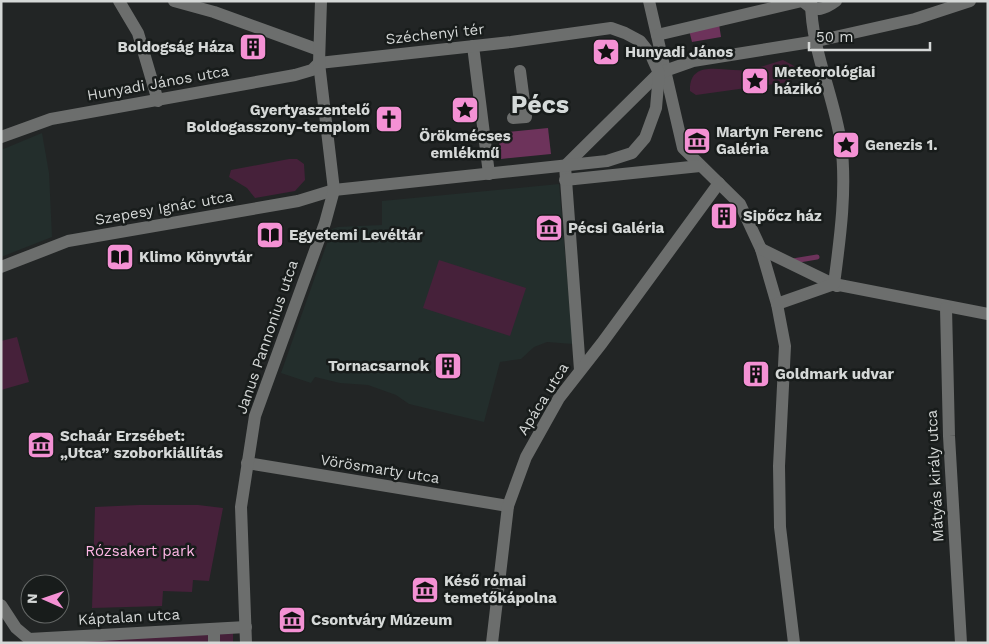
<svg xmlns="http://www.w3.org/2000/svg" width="989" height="644" font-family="'Work Sans',sans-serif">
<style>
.built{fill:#232e2c}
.green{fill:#46213a}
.water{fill:#6d335b}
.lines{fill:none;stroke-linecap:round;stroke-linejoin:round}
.stream{stroke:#6d335b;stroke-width:5}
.minor{stroke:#6c6e6d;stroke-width:12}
.labels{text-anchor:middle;stroke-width:5;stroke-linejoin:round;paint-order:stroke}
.street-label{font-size:15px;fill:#d5d8d7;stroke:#181c1b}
.poi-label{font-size:15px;font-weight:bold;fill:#d5d8d7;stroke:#181c1b;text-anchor:start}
.park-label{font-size:15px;fill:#ffb7e6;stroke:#181c1b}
.town-label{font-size:25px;font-weight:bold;fill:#d5dad9;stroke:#181c1b}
</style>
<rect width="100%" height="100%" fill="#222525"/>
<g class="built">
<polygon points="42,133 49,173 52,237 1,257 1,150"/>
<polygon points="559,184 573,344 547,342 534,347 521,359 500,362 484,422 409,404 396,395 368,385 340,383 315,377 311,383 281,373 332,229 338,227 382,225 382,201"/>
</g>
<g class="green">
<path d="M783,60L794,66L795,74L789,82L696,95L690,91C689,58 723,72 745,70C757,69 770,64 783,60Z"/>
<polygon points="289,159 297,159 304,164 305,180 295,191 255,198 247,188 229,177 231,170"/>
<polygon points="439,260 526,288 510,336 423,308"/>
<polygon points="17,337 29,382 1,390 1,341"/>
<polygon points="139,505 198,505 223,508 209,581 193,580 192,592 163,591 162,606 92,608 95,507"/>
<polygon points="233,631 233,643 35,643"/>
</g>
<g class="water">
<polygon points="719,24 721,37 692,42 689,30"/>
<polygon points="548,128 551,154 501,159 498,133"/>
</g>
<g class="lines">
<polyline class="stream" points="793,261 817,257"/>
<g class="minor">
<polyline points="119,1 138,33 158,101"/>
<polyline points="174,1 214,12 319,50"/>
<polyline points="649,1 683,148 740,204 761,249 777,304 785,346 779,466 780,527 794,643"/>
<path d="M805,3C816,13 825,9 836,1"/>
<polyline points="657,35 802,1"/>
<polyline points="473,46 489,174"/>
<polyline points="659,73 693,61 817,41 915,19 970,1"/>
<polyline points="513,118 526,117 520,71"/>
<polyline points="1,137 51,119 295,75 312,70 319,63"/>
<polyline points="565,166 580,370"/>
<polyline points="565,166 659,73"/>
<polyline points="565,180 700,166"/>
<polyline points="761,249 837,286"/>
<polyline points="1,267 68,241 298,201 334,190 607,161 632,153 645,138 656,108 659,73 651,55 640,41 625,33 611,28 511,42 319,63"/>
<polyline points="834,284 988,314"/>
<path d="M777,304L834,284C840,239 847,189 841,143C834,96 811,49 811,1"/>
<polyline points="946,308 949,436 961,643"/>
<polyline points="247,463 508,506"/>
<polyline points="1,605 16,628 29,639 246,627"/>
<polyline points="214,632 214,643"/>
<polyline points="246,643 241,507 255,416 325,223 334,190 319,63 321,1"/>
<polyline points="492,643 508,506 526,457 559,398 602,343 719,183"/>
</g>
</g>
<defs>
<g id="building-square" transform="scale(1.4375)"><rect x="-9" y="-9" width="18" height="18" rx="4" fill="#f491d4" stroke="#181c1b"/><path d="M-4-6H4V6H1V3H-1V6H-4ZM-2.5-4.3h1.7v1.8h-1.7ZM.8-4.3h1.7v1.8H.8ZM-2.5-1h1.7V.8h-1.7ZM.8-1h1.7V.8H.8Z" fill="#111"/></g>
<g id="sight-square" transform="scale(1.4375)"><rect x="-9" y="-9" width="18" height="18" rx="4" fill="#f491d4" stroke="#181c1b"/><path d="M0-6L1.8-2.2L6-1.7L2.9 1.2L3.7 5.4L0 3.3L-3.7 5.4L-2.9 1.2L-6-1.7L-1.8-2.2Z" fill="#111"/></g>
<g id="church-square" transform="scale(1.4375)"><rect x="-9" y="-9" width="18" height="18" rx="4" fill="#f491d4" stroke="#181c1b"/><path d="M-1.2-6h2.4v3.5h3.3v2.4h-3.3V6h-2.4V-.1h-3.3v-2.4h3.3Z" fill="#111"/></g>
<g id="museum-square" transform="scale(1.4375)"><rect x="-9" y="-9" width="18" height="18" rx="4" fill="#f491d4" stroke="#181c1b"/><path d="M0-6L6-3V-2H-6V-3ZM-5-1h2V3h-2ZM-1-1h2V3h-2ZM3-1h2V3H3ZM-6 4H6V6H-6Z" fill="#111"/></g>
<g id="library-square" transform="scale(1.4375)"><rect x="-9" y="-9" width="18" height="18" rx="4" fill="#f491d4" stroke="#181c1b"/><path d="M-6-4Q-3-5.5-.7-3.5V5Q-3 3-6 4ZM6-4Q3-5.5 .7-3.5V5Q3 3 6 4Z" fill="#111"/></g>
</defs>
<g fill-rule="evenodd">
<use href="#building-square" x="253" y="47"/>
<use href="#sight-square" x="606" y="52"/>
<use href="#sight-square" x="755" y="81"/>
<use href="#sight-square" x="465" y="110"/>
<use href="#church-square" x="389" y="119"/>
<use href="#museum-square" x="697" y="141"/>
<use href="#sight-square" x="846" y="145"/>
<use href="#building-square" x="724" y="216"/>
<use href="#museum-square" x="549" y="228"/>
<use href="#library-square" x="270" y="235"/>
<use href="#library-square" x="120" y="257"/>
<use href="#building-square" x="448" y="366"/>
<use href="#building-square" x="756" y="374"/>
<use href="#museum-square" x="41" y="445"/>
<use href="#museum-square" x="425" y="590"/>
<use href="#museum-square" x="292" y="620"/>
</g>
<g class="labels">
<g class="street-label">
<text transform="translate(435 34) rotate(-6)" y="5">Széchenyi tér</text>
<text transform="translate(158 83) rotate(-10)" y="5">Hunyadi János utca</text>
<text transform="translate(164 208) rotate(-10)" y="5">Szepesy Ignác utca</text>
<text transform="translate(267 337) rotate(-71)" y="5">Janus Pannonius utca</text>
<text transform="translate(543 399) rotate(-58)" y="5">Apáca utca</text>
<text transform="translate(380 469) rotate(9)" y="5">Vörösmarty utca</text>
<text transform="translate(935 476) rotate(-93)" y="5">Mátyás király utca</text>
<text transform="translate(129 617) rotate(-3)" y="5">Káptalan utca</text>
</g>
<g class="poi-label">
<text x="234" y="52" text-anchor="end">Boldogság Háza</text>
<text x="625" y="57">Hunyadi János</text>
<text x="774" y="77">Meteorológiai<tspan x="774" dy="17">házikó</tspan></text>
<text x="370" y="115" text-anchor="end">Gyertyaszentelő<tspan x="370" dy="17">Boldogasszony-templom</tspan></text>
<text x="716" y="137">Martyn Ferenc<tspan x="716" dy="17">Galéria</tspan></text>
<text x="465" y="141" text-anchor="middle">Örökmécses<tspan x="465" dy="17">emlékmű</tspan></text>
<text x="865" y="150">Genezis 1.</text>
<text x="743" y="221">Sipőcz ház</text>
<text x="568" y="233">Pécsi Galéria</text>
<text x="289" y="240">Egyetemi Levéltár</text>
<text x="139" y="262">Klimo Könyvtár</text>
<text x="429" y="371" text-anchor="end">Tornacsarnok</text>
<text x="775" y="379">Goldmark udvar</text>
<text x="60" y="441">Schaár Erzsébet:<tspan x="60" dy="17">„Utca” szoborkiállítás</tspan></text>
<text x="444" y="586">Késő római<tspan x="444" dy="17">temetőkápolna</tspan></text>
<text x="311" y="625">Csontváry Múzeum</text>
</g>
<g class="park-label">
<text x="140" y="556">Rózsakert park</text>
</g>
<g class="town-label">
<text x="540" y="113">Pécs</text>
</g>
</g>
<rect width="989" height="644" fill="none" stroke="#d5d8d7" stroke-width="5"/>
<g transform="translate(45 599) rotate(272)"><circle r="24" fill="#181c1b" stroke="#646766"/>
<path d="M0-4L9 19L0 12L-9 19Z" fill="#f491d4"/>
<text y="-8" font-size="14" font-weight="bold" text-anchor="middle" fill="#d5d8d7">N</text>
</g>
<path d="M809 42v8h121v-8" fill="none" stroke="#d5d8d7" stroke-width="2.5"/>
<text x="816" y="42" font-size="15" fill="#d5d8d7" stroke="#181c1b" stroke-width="4" paint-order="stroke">50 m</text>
</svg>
